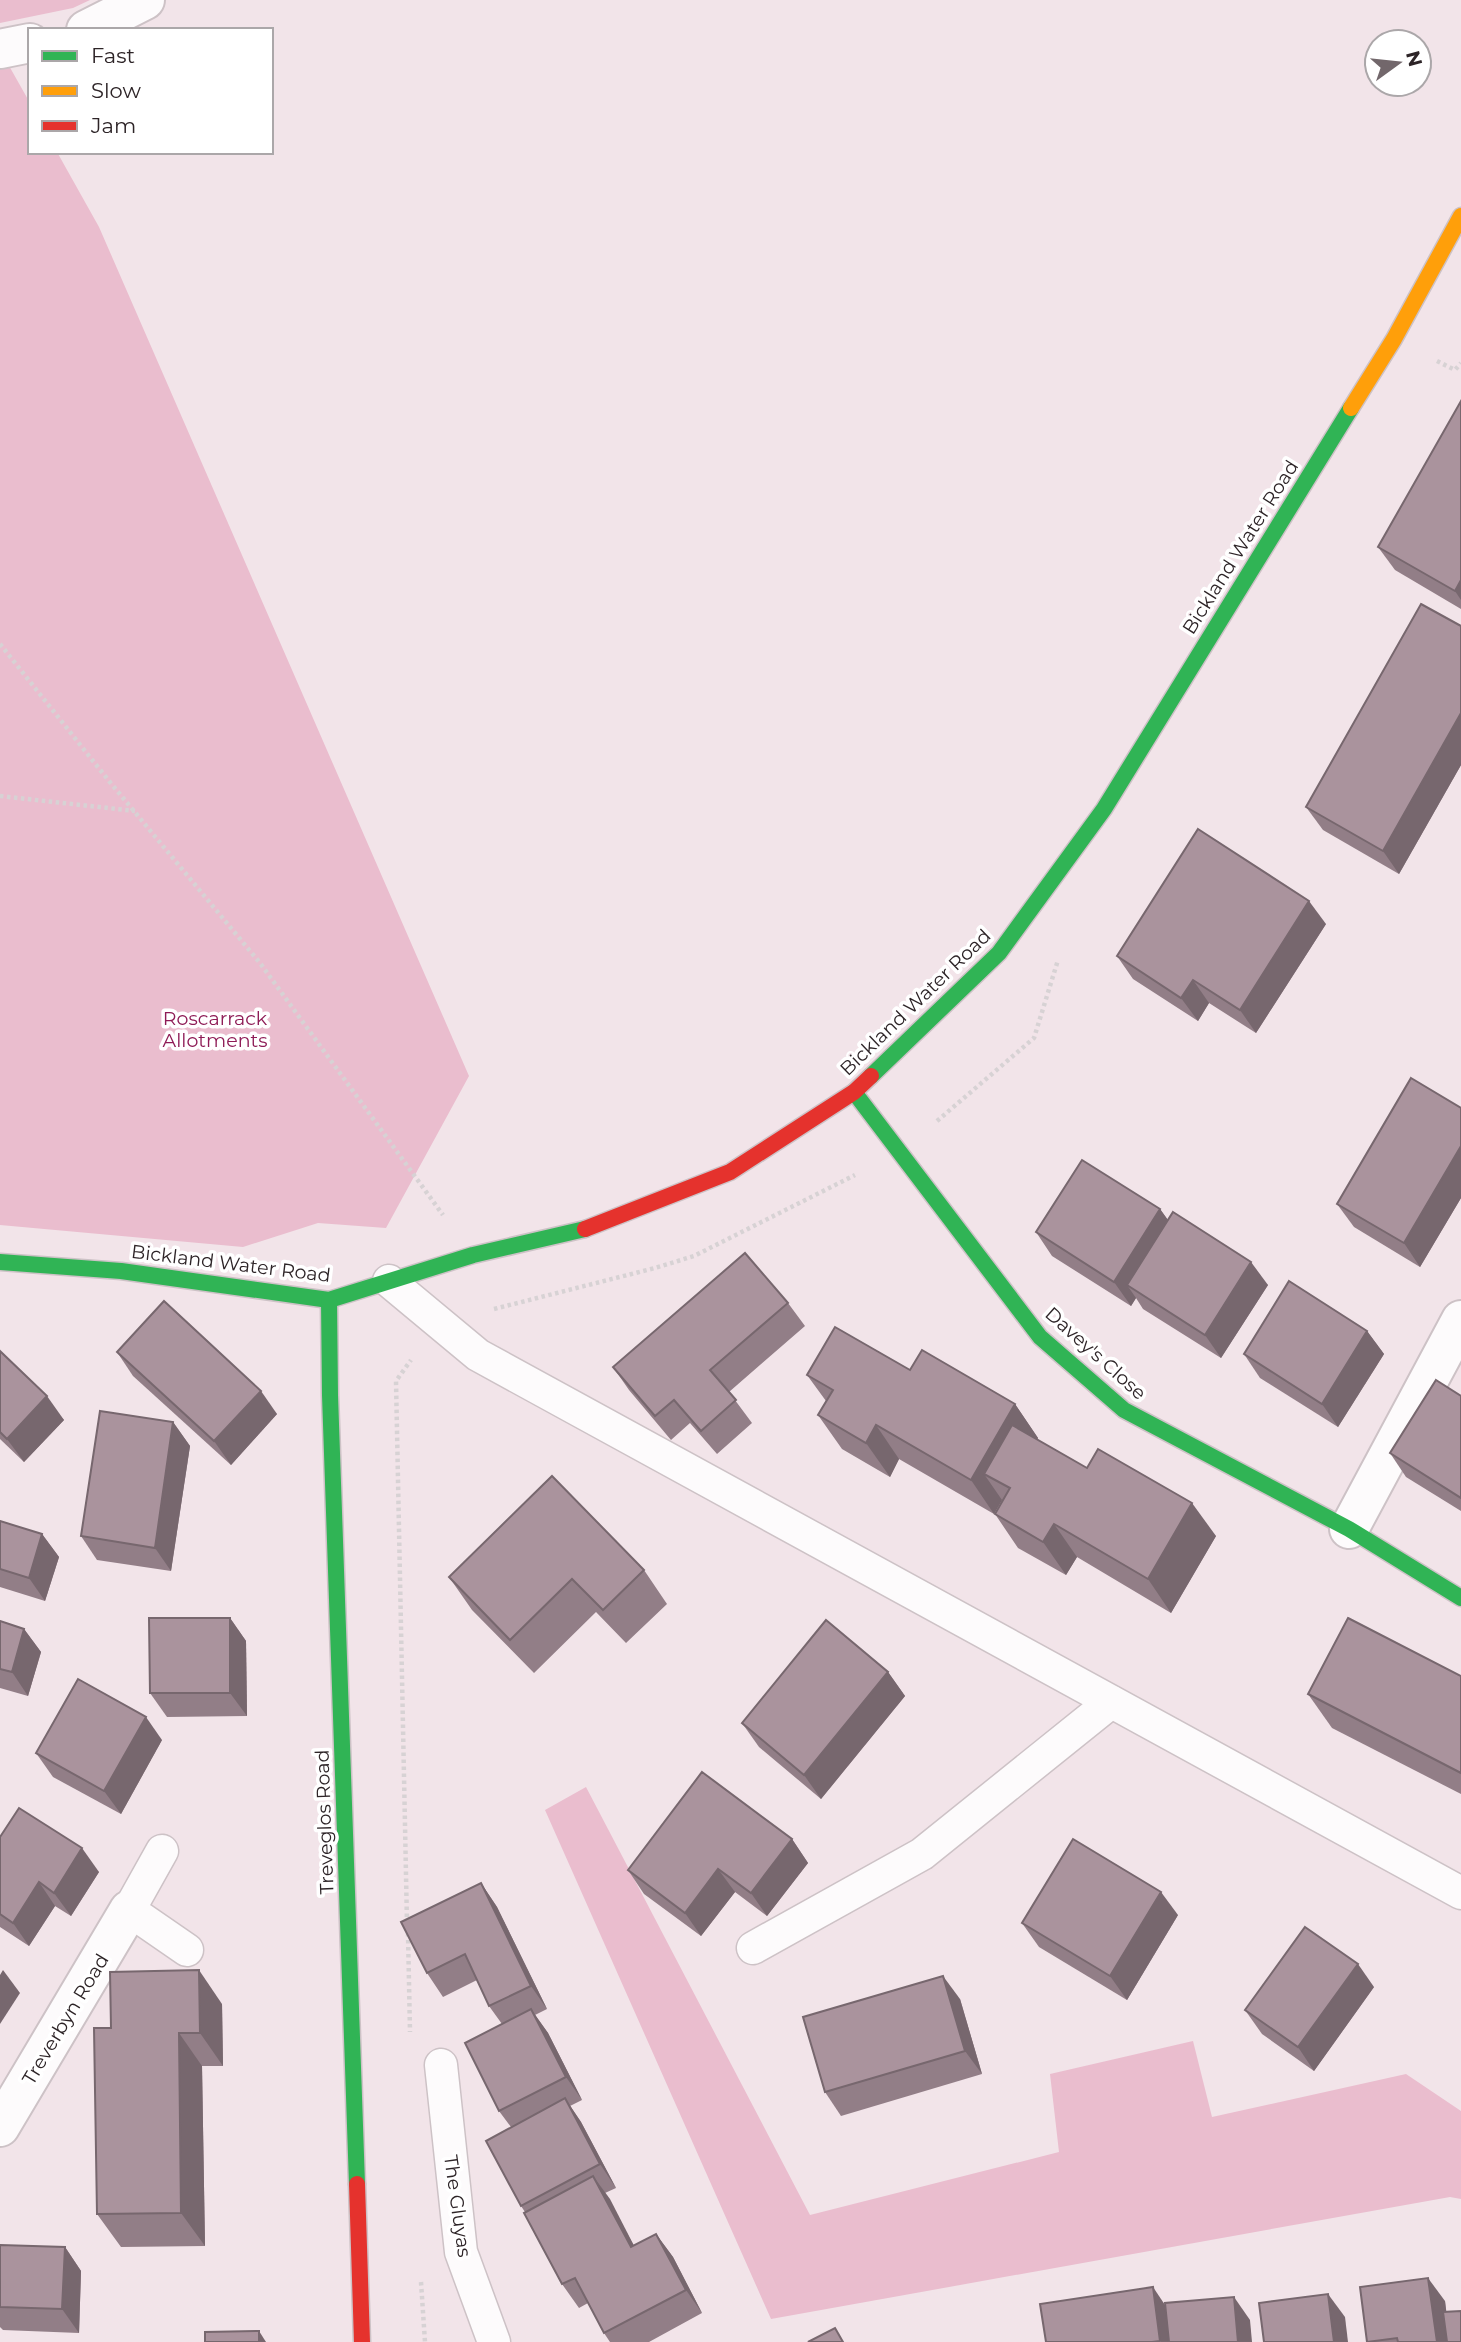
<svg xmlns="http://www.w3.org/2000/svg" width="1461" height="2342" font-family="Montserrat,sans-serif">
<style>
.green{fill:#eabdce}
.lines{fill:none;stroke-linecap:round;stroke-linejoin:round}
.lane-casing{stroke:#cdc2c6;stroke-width:35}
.street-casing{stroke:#cdc2c6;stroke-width:42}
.fast-casing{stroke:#cdc2c6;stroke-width:19}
.slow-casing{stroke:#cdc2c6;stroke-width:19}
.jam-casing{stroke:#cdc2c6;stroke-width:19}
.path{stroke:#d7d2d4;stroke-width:4.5;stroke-dasharray:3.5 3.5;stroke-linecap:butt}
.lane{stroke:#fdfbfc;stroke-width:32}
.street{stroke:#fdfbfc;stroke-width:38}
.fast{stroke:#30b455;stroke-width:16}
.slow{stroke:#ff9f0a;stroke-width:16}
.jam{stroke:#e5322d;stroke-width:16}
.wall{fill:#927e87}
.shaded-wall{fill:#77676e}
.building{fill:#aa939d;stroke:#77676e;stroke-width:2}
.labels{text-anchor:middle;stroke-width:7;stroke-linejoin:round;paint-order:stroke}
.street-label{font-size:19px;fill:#2d2427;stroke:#fff}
.park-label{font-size:19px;fill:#8e1b56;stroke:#fff}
</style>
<rect width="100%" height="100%" fill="#f2e4e9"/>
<g class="green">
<polygon points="0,0 90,0 73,8 0,23"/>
<polygon points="8,64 30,103 30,152 57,152 99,227 469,1076 386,1228 318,1223 243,1247 0,1225 0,66"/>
<polygon points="586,1787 810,2215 1059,2152 1050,2074 1193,2041 1212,2117 1406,2074 1461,2111 1461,2199 1450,2197 771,2319 545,1810"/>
</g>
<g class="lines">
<g class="lane-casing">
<g id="lane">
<polyline points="389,1281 478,1355 1461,1893"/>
<polyline points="162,1851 129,1910 187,1950"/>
<polyline points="753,1948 922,1854 1111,1702"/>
<polyline points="441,2065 461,2252 494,2342"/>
</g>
</g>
<g class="street-casing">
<g id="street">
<polyline points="86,30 145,0"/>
<polyline points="0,49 30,43"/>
<polyline points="1349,1529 1461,1320"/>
<polyline points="0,2127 129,1910"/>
</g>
</g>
<g class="fast-casing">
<g id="fast">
<polyline points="871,1076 999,953 1104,809 1351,408"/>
<polyline points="854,1092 1040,1337 1124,1410 1349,1529 1461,1598"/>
<polyline points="0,1262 121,1271 329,1300 473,1255 585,1229"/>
<polyline points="329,1300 330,1395 357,2184"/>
</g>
</g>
<g class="slow-casing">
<polyline id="slow" points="1351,408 1394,339 1461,216"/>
</g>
<g class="jam-casing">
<g id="jam">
<polyline points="585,1229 730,1172 854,1092 871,1076"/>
<polyline points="357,2184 362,2342"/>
</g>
</g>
<g class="path">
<polyline points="1437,361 1455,370 1461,363"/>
<polyline points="0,644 109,781 260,963 443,1215"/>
<polyline points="0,796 135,811"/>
<polyline points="937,1121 1034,1038 1058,960"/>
<polyline points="494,1309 655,1268 694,1256 855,1175"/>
<polyline points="407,1924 396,1381 411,1360"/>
<polyline points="408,1933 410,2032"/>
<polyline points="421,2282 425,2342"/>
</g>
<use href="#lane" class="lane"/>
<use href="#street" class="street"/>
<use href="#fast" class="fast"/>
<use href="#slow" class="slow"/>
<use href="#jam" class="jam"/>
</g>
<g class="wall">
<polygon points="1461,401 1461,609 1395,570 1378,547"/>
<polygon points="1461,626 1461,765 1399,874 1323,830 1306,807"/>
<polygon points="1326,924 1256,1033 1209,1003 1198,1021 1133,979 1117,956"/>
<polygon points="1461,1108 1461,1198 1420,1267 1354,1227 1337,1204"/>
<polygon points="1160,1209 1168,1220 1268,1285 1221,1358 1143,1309 1136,1298 1131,1306 1052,1256 1036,1232"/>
<polygon points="788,1303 805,1326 729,1392 752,1423 717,1454 690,1423 671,1440 629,1390 613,1367"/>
<polygon points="1367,1331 1384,1354 1338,1427 1260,1378 1244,1354"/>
<polygon points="0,1351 64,1420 24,1462 0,1439"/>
<polygon points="117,1352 277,1414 231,1465 133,1376"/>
<polygon points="910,1370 1015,1404 1038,1438 1037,1440 1087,1468 1216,1536 1171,1613 1077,1557 1066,1575 1018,1548 995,1514 1002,1500 994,1514 899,1459 890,1477 842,1449 818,1415 826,1401 807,1375"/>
<polygon points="1461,1396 1461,1511 1406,1477 1390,1453"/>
<polygon points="173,1422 190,1446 171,1571 97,1560 81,1536"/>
<polygon points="0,1521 42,1534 59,1557 45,1601 0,1587"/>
<polygon points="644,1570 667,1604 626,1643 596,1612 534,1673 472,1610 449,1577"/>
<polygon points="230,1618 246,1641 247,1716 167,1717 150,1693"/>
<polygon points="0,1621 24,1629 41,1652 28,1696 0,1688"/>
<polygon points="888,1672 905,1696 821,1799 759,1747 742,1723"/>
<polygon points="1461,1676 1461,1794 1332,1728 1308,1694"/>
<polygon points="162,1740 121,1814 53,1777 36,1753"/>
<polygon points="0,1837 99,1872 71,1916 55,1906 29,1946 0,1927"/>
<polygon points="792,1839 808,1863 767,1916 735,1892 701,1936 644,1894 628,1870"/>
<polygon points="481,1883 497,1907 547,2009 535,2015 548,2033 582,2100 570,2106 581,2122 616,2188 605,2193 634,2246 656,2234 673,2257 702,2313 649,2342 610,2342 604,2333 588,2303 579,2308 562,2284 525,2212 521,2206 511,2127 499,2111 502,2024 489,2006 477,1980 443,1997 427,1973"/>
<polygon points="1178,1915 1127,2000 1039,1947 1022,1923"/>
<polygon points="1374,1987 1314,2071 1262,2034 1245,2010"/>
<polygon points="960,1999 982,2074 841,2116 825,2092"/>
<polygon points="222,2004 223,2066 202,2066 205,2246 121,2247 97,2214 111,2028"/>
<polygon points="0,2245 65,2247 81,2271 79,2333 3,2330 0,2327"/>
<polygon points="1445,2301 1446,2312 1461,2342 1367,2342"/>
</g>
<g class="shaded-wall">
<polygon points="1461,580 1461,600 1455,591"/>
<polygon points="1461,713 1461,765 1399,874 1383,851"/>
<polygon points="1309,901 1326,924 1256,1033 1240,1010"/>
<polygon points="1193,980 1209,1003 1198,1021 1181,998"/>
<polygon points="1461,1146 1461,1198 1420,1267 1404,1243"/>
<polygon points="1160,1209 1177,1233 1127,1285 1136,1298 1131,1306 1114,1282"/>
<polygon points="1251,1262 1268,1285 1221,1358 1205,1335"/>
<polygon points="1367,1331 1384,1354 1338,1427 1322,1404"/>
<polygon points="261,1391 277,1414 231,1465 214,1441"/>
<polygon points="47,1396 64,1420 24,1462 7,1439"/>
<polygon points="1015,1404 1038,1438 1009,1488 984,1474 1002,1500 994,1514 971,1480"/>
<polygon points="173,1422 190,1446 171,1571 155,1548"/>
<polygon points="876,1425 899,1459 890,1477 866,1443"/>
<polygon points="1192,1503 1216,1536 1171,1613 1148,1579"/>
<polygon points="1054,1524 1077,1557 1066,1575 1043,1542"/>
<polygon points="42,1534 59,1557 45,1601 29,1578"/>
<polygon points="230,1618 246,1641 247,1716 230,1693"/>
<polygon points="24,1629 41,1652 28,1696 12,1672"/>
<polygon points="888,1672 905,1696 821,1799 804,1775"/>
<polygon points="146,1717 162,1740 121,1814 104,1791"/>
<polygon points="792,1839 808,1863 767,1916 751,1893"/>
<polygon points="82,1848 99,1872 71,1916 54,1893"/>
<polygon points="718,1869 735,1892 701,1936 685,1913"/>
<polygon points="39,1882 55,1906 29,1946 13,1923"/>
<polygon points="481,1883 497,1907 547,2009 531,1986"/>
<polygon points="1161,1892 1178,1915 1127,2000 1110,1976"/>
<polygon points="1358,1964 1374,1987 1314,2071 1298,2047"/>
<polygon points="3,1970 20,1993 0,2024 0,1975"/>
<polygon points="199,1970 222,2004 223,2066 200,2033"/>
<polygon points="943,1976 960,1999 982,2074 965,2051"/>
<polygon points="531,2009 548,2033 582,2100 566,2077"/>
<polygon points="179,2033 202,2066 205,2246 181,2213"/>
<polygon points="565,2098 581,2122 616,2188 600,2164"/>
<polygon points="593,2176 610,2199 647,2271 631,2247"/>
<polygon points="656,2234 673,2257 702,2313 686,2290"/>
<polygon points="65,2247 81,2271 79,2333 62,2309"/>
<polygon points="1428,2278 1445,2301 1450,2342 1437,2342"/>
<polygon points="1153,2287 1169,2311 1174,2342 1161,2342 1160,2341"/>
<polygon points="1328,2294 1345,2317 1348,2342 1334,2342"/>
<polygon points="1234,2297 1250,2320 1252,2342 1238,2342"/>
<polygon points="259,2331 266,2342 259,2342"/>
</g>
<g class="building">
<polygon points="1461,401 1461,580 1455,591 1378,547"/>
<polygon points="1421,604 1461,626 1461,713 1383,851 1306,807"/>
<polygon points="1198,829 1309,901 1240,1010 1193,980 1181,998 1117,956"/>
<polygon points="1411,1078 1461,1108 1461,1146 1404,1243 1337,1204"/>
<polygon points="1082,1160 1160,1209 1114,1282 1036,1232"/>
<polygon points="1173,1212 1251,1262 1205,1335 1127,1285"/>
<polygon points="745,1253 788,1303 710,1370 736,1400 701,1431 674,1400 655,1416 613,1367"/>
<polygon points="1289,1281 1367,1331 1322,1404 1244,1354"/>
<polygon points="164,1301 261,1391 214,1441 117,1352"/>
<polygon points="835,1327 910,1370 922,1350 1015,1404 971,1480 876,1425 866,1443 818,1415 833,1390 807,1375"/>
<polygon points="0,1351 47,1396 7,1439 0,1432"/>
<polygon points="1436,1380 1461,1396 1461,1498 1390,1453"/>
<polygon points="100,1411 173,1422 155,1548 81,1536"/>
<polygon points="1012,1425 1087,1468 1098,1449 1192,1503 1148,1579 1054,1524 1043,1542 995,1514 1010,1488 984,1474"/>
<polygon points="552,1476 644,1570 603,1610 572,1579 510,1640 449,1577"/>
<polygon points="0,1521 42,1534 29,1578 0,1569"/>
<polygon points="149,1618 230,1618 230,1693 150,1693"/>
<polygon points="1348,1618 1461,1676 1461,1773 1308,1694"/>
<polygon points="826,1620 888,1672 804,1775 742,1723"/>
<polygon points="0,1621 24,1629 12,1672 0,1669"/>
<polygon points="78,1679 146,1717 104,1791 36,1753"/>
<polygon points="702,1772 792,1839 751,1893 718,1869 685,1913 628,1870"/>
<polygon points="19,1808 82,1848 54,1893 39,1882 13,1923 0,1914 0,1837"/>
<polygon points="1073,1839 1161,1892 1110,1976 1022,1923"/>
<polygon points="481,1883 531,1986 489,2006 465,1954 427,1973 401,1922"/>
<polygon points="1305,1927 1358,1964 1298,2047 1245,2010"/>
<polygon points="199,1970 200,2033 179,2033 181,2213 97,2214 94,2028 111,2028 110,1972"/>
<polygon points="943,1976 965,2051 825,2092 803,2017"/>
<polygon points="531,2009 566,2077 499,2111 465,2043"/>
<polygon points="565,2098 600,2164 521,2206 486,2141"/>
<polygon points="593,2176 631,2247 656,2234 686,2290 604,2333 575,2278 562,2284 524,2213"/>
<polygon points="0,2245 65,2247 62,2309 0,2307"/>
<polygon points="1428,2278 1437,2342 1398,2342 1397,2338 1367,2342 1360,2287"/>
<polygon points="1153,2287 1160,2341 1152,2342 1046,2342 1040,2304"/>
<polygon points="1328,2294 1334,2342 1264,2342 1259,2303"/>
<polygon points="1234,2297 1238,2342 1169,2342 1165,2303"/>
<polygon points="1461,2311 1461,2342 1447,2342 1443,2312"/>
<polygon points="835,2328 843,2342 808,2342"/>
<polygon points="259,2331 259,2342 205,2342 205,2332"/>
</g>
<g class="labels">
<g class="street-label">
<text transform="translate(1240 547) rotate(-58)" y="7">Bickland Water Road</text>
<text transform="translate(915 1002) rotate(-44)" y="7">Bickland Water Road</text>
<text transform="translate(231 1263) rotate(7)" y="7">Bickland Water Road</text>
<text transform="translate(1096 1353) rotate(42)" y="7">Davey's Close</text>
<text transform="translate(324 1822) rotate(-92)" y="7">Treveglos Road</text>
<text transform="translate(65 2019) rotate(-59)" y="7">Treverbyn Road</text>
<text transform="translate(458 2206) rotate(82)" y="7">The Gluyas</text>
</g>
<g class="park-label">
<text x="215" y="1025">Roscarrack<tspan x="215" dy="22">Allotments</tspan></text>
</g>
</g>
<rect x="28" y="28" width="245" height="126" fill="#ffffff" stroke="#aba7a9" stroke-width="2"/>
<rect x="42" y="51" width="35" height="10" fill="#30b455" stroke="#aba7a9" stroke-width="2"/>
<text x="91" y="63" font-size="21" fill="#2d2427">Fast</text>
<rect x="42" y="86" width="35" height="10" fill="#ff9f0a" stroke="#aba7a9" stroke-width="2"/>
<text x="91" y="98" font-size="21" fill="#2d2427">Slow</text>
<rect x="42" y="121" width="35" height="10" fill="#e5322d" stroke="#aba7a9" stroke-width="2"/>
<text x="91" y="133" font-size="21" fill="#2d2427">Jam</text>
<g transform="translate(1398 63) rotate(75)"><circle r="33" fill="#ffffff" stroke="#aba7a9" stroke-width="2"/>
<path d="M0-5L12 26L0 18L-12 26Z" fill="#72676b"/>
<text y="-10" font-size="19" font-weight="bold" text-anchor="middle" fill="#2d2427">N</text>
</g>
</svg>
